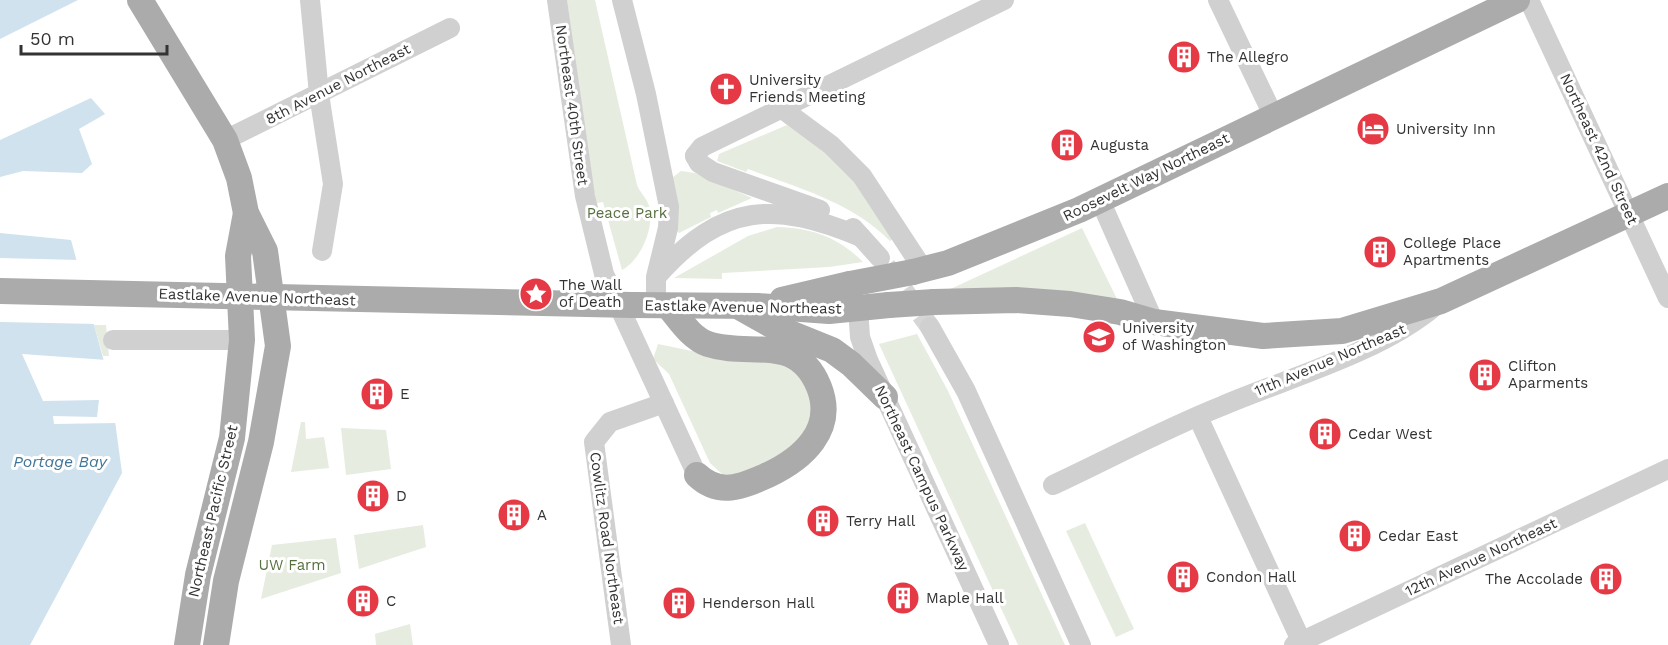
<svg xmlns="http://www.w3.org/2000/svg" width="1668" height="645" font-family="'Work Sans',sans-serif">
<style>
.green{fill:#e6ecdf}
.water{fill:#cfe2ee}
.pier{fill:#fff}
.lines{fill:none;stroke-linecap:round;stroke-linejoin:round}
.minor-tunnel{stroke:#d6d6d6;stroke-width:20;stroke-dasharray:20 10;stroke-linecap:butt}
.minor{stroke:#d0d0d0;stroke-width:20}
.major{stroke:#ababab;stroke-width:26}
.major-bridge{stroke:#ababab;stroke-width:26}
.labels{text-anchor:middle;stroke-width:6;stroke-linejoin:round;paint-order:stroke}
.poi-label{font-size:15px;fill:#333;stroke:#fff;text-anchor:start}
.street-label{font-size:15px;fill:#333;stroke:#fff}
.park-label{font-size:15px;fill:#56703f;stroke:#fff}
.water-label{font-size:16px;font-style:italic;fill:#3f7597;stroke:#fff}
</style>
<rect width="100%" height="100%" fill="#fff"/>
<g class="green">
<path d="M567,0H595L637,185C640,193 647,198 649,206C655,227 641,260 622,270L603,202L597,203L592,184Z"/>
<path d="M787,125L819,146L857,183L893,239L890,241C852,202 798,188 748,169L746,172L717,161L719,154Z"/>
<polygon points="681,171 695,173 752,198 718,213 717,210 710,213 711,217 679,233 676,230 672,178"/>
<path d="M777,227C812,228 838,237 863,262L829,267L722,273V279L674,278L748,236Z"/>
<polygon points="1082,228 1119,303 944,292"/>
<polygon points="94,325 106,325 109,356 103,356"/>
<polygon points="917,334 948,391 1065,645 1018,645 879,344"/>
<path d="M658,344L706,354L768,359L800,374C804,383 814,399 813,409C811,456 756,469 719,479L722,474L710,463L669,374L653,359Z"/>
<polygon points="301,422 305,422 306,439 324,437 329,468 291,472"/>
<polygon points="341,428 386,430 391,469 346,475"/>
<polygon points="1085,523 1134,629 1116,637 1066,531"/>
<polygon points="423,525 426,547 359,569 354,535"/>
<polygon points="336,538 341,573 261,599 272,545"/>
<polygon points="410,624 413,645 376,645 375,634"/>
</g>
<g class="water">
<polygon points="0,0 78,0 0,39"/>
<polygon points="91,98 105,114 79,129 92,164 82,173 23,171 0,177 0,140"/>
<polygon points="0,233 71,240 110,384 122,473 30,645 0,645"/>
</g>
<g class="pier">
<polygon points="0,258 80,260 97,324 0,322"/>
<polygon points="22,354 107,360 119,423 54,424 53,416 97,417 99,400 43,401"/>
</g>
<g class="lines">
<polyline class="minor-tunnel" points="886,266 930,327"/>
<g class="minor">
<polyline points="310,0 319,94 333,184 322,251"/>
<polyline points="557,0 585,196 604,274 697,475"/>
<polyline points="622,0 646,94 669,207 668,228 656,277 656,306"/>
<polyline points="1218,0 1273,115"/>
<polyline points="1529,0 1668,298"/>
<polyline points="781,108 831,145 862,176 923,269"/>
<polyline points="225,140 450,28"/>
<polyline points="695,156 702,147 1004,0"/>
<polyline points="695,156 699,163 713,172 820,210"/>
<polyline points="1100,200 1154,322"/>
<polyline points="853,228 880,258"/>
<path d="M657,276C723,202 774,201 861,237"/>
<polyline points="858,308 860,337 868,360 999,645"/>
<polyline points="930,327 966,391 1081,645"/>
<polyline points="113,340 242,340"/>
<polyline points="1198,417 1303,645"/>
<path d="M1053,485C1109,459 1164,429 1222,406C1290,377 1379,353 1435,306"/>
<polyline points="621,645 594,442 610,422 664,403"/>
<polyline points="1294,645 1668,469"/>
</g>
<g class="major">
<polyline points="140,0 225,140 239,178 246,213 265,251 278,346 261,442 226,581 216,645"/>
<polyline points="913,272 948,263 1079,210 1517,0"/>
<polyline points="782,300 850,284"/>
<polyline points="934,302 1016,300 1070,304 1120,312 1154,322 1263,336 1342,331 1441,301 1668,196"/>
<polyline points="632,305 758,306 829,311 889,305"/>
<path d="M669,307C680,320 691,338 708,344C750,358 797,332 819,387C836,430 802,459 768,475C743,486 720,497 697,475"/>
<polyline points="741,308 775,327 832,350 851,364 885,397"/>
<polyline points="187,645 198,575 232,438 242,340 238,256 246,213"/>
</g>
<g class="major-bridge">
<polyline points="850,284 913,272"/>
<polyline points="0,291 632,305"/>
<polyline points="889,305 934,302"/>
</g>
</g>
<defs>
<g id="building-disc" transform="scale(1.725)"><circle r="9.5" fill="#e63946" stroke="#fff"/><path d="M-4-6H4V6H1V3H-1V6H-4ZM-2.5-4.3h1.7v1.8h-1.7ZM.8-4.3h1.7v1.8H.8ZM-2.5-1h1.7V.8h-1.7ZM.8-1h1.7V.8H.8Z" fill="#fff"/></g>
<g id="church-disc" transform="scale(1.725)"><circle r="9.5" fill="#e63946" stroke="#fff"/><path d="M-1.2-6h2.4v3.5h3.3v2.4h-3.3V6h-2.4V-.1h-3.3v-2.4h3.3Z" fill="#fff"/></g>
<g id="hotel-disc" transform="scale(1.725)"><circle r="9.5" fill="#e63946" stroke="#fff"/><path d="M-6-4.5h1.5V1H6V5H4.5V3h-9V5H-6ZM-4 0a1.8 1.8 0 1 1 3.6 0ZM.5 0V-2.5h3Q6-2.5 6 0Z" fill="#fff"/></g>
<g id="sight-disc" transform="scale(1.725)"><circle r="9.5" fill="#e63946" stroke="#fff"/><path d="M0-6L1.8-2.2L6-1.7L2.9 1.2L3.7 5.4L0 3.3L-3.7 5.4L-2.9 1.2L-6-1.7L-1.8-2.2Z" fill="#fff"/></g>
<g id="university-disc" transform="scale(1.725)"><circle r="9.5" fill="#e63946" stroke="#fff"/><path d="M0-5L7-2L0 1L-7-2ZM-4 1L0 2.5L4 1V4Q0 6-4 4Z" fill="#fff"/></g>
</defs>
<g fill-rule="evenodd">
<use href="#building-disc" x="1184" y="57"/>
<use href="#church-disc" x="726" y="89"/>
<use href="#hotel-disc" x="1373" y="129"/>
<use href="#building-disc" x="1067" y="145"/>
<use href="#building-disc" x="1380" y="252"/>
<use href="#sight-disc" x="536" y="294"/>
<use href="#university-disc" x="1099" y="337"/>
<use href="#building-disc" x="1485" y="375"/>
<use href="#building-disc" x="377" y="394"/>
<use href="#building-disc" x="1325" y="434"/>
<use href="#building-disc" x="373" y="496"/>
<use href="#building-disc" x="514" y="515"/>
<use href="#building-disc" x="823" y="521"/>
<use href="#building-disc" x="1355" y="536"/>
<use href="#building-disc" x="1183" y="577"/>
<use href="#building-disc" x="1606" y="579"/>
<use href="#building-disc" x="903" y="598"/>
<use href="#building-disc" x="363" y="601"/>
<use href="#building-disc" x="679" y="603"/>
</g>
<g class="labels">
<g class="poi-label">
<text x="1207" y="62">The Allegro</text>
<text x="749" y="85">University<tspan x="749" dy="17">Friends Meeting</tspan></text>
<text x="1396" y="134">University Inn</text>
<text x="1090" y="150">Augusta</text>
<text x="1403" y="248">College Place<tspan x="1403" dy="17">Apartments</tspan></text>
<text x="559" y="290">The Wall<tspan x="559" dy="17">of Death</tspan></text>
<text x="1122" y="333">University<tspan x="1122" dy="17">of Washington</tspan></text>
<text x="1508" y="371">Clifton<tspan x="1508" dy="17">Aparments</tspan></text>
<text x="400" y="399">E</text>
<text x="1348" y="439">Cedar West</text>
<text x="396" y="501">D</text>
<text x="537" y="520">A</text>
<text x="846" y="526">Terry Hall</text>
<text x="1378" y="541">Cedar East</text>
<text x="1206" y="582">Condon Hall</text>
<text x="1583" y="584" text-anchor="end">The Accolade</text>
<text x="926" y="603">Maple Hall</text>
<text x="386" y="606">C</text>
<text x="702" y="608">Henderson Hall</text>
</g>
<g class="street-label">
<text transform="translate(338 84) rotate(-27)" y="5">8th Avenue Northeast</text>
<text transform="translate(572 105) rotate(82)" y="5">Northeast 40th Street</text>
<text transform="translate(1599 149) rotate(65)" y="5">Northeast 42nd Street</text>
<text transform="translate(1146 177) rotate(-26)" y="5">Roosevelt Way Northeast</text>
<text transform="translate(257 297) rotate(2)" y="5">Eastlake Avenue Northeast</text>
<text transform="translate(743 307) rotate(1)" y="5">Eastlake Avenue Northeast</text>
<text transform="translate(1330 360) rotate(-23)" y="5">11th Avenue Northeast</text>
<text transform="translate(922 478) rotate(65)" y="5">Northeast Campus Parkway</text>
<text transform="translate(213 511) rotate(-77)" y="5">Northeast Pacific Street</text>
<text transform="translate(607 538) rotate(82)" y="5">Cowlitz Road Northeast</text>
<text transform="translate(1481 557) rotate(-25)" y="5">12th Avenue Northeast</text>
</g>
<g class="park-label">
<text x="627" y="218">Peace Park</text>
<text x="292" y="570">UW Farm</text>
</g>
<g class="water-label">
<text x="60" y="467">Portage Bay</text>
</g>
</g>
<path d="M21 45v9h146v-9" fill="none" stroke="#333333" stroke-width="3"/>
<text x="30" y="45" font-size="18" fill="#333333" stroke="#ffffff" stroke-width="4.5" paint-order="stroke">50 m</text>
</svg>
